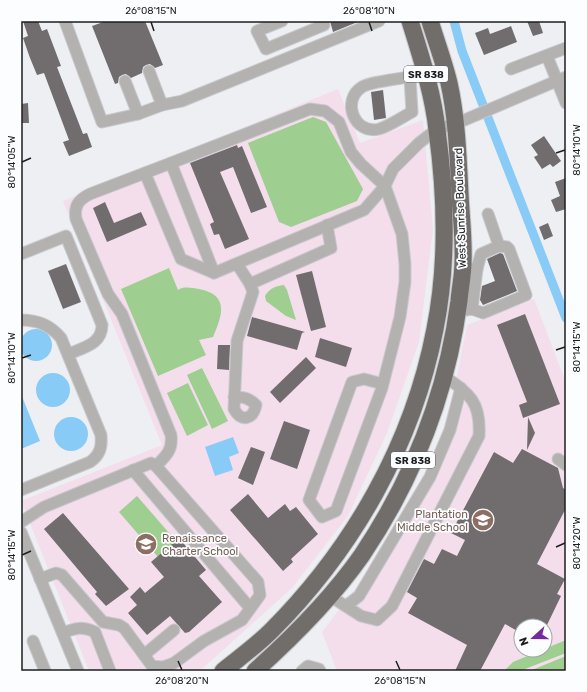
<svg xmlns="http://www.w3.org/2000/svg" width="587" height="692" font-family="Rubik,sans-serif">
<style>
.education{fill:#f4deec;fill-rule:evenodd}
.green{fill:#9ece90}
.water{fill:#89cbf7}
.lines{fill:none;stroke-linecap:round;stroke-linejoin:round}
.canal{stroke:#89cbf7;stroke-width:9}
.building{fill:#716d6f}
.minor-casing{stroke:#c8c9cd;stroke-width:13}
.highway-casing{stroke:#c8c9cd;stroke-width:19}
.minor{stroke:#b4b2b1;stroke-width:11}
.highway{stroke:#716d6b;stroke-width:17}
.ticks{fill:none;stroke:#1d1e1f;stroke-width:1.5}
.labels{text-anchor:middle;stroke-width:3.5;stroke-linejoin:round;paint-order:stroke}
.shield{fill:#fbfdff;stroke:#606162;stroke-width:1}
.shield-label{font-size:10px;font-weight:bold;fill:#1d1e1f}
.street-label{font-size:11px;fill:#1d1e1f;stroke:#fbfdff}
.education-label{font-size:11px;fill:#785e54;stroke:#fbfdff;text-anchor:end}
.neatline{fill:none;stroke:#1d1e1f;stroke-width:1.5}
.ticks-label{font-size:10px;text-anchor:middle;fill:#1d1e1f}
</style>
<rect width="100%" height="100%" fill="#edeff3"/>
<g class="education">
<polygon points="338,89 360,143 423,120 433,229 419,342 387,433 348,516 292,588 203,668 199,671 89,671 21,501 162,445 63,201"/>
<path d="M534,299L566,383V671H337L322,632L382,554L420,485L449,416L467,325ZM521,626H545V650H521Z"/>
</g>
<g class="green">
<polygon points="313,117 326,122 363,189 357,201 291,227 279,222 248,143"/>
<path d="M169,268L178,290C184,286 192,288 199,289C230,295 222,316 213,337L199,340L206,355L158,376L121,289Z"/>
<path d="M284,285L287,290L296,320L286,316L266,301L265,296C269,289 275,286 284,285Z"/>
<polygon points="202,368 228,421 212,429 187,375"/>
<polygon points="188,383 208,425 187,436 167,393"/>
<polygon points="137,496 176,541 158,557 119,512"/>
<polygon points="566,640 566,653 520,671 504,671 513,662"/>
<polygon points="566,656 566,671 533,671 532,670"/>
</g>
<g class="water">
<circle cx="36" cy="345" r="16"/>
<circle cx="53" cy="390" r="17"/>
<polygon points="21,394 40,441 21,449"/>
<circle cx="71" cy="434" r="17"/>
<polygon points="233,437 239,453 229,457 233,470 215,476 205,447"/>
</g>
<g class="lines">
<polyline class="canal" points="454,21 462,51 566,318"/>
</g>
<g class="building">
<polygon points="23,21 38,21 42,31 47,29 61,66 57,67 83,134 87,133 92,147 69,156 63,142 69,140 44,73 37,75 30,58 23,38 28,36"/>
<polygon points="106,21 145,21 163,65 155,68 150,64 146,65 143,67 142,73 131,78 126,74 122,75 119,77 118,83 115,84 92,26"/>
<polygon points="330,21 360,21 333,32"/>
<polygon points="527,21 539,21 543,33 533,36"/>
<polygon points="511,26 517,42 484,55 475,33 488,28 490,34"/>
<polygon points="383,90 386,118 374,120 371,92"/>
<polygon points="28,103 29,123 21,123 21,104"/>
<polygon points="544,136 561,161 553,167 550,164 542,169 534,157 538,155 531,145"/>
<polygon points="237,145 238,148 242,146 267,207 251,213 233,167 220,172 249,239 225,249 219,234 214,235 210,224 214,222 190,163"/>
<polygon points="566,178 566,209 556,212 551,200 560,196 555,182"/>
<polygon points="105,202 114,223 141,212 147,225 107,242 93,208"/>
<polygon points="548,223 553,236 544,240 539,227"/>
<polygon points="500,253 503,254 517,291 483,305 480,300 482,286 495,281 487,259"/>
<polygon points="66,264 81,302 63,309 48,271"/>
<polygon points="312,271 326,327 311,331 296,275"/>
<polygon points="525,314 560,404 523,418 519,405 527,402 497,325"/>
<polygon points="252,317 305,332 302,333 297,350 247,336"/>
<polygon points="320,338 352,348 346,367 315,357"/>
<polygon points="218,345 230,345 229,370 217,369"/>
<polygon points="306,357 316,368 280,403 270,392"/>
<polygon points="528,417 535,433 527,450"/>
<polygon points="284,421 310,430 297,469 270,459"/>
<polygon points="251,447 265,452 253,485 238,478"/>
<polygon points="522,449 558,468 563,488 566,490 566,508 537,564 565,579 557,594 561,596 547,625 542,623 540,626 521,626 521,633 505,624 480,671 455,671 467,645 408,613 417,598 407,592 424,559 434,564 442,549 457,556 465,540 451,533 494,452 513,463"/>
<polygon points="248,494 268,518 285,504 290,511 296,507 318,534 291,559 293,562 283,571 230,510"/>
<polygon points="63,513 129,589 106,606 95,594 97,592 44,529"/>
<polygon points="179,538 206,570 199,576 222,602 189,632 185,633 170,616 147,635 128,613 137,605 130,597 140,587 145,593 164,577 151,562"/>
</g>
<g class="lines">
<g class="minor-casing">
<g id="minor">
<polyline points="65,21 102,122 138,114"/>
<polyline points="282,21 257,31 266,49 324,25 322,21"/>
<polyline points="547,56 566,103"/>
<polyline points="511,69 566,48"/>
<path d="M410,78L412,112C402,117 390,126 379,129C354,135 341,100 362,87C373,80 409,79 425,73"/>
<polyline points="125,81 138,114 162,105 149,71"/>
<polyline points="162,105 182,101 379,21"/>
<polyline points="171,163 310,109 325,111 339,122 351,152 361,164 385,186 402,234 405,264 405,282 400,317 382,388 336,511 322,517 309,500 352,382 364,379 383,384"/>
<polyline points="145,173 181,259 214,273 364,210 385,186 393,169 419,143 437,129 455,124 566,77"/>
<path d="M21,254L66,236L102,325C102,344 84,347 69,354"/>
<polyline points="237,264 250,284 331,248 327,225"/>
<polyline points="463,268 477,269 472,309 466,310"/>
<polyline points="477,269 481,254 499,246 488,214"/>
<polyline points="472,309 483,313 526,295 509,249 507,247 499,246"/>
<path d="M21,320C38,320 50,325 61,338L101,435C102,447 100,455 90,462L21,490"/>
<path d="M234,397C244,397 249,398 256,405C253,420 241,422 234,409L237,341L253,292L250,284"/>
<polyline points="558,459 566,465"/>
<path d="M156,466C166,456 173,450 171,435L122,314L108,294L76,219C74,206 78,200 90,194L171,163L214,273"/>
<polyline points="133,470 250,608"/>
<polyline points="21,522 44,507 151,463 156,466 258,582 260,595 242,620 204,641 174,663 163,667 152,666 124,628 119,625 103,622 62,575 56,573 40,579"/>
<polyline points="21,532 78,671"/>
<path d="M330,596L361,616L377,620L392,606L479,436C481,402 470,394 444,376"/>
<polyline points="346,606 359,596 430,477 450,430 461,388"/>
<path d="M63,633C75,628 82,626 95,632L110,671"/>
<polyline points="33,641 45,671"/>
<polyline points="144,655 174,630"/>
<polyline points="302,671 308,666 319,669 320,671"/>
</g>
</g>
<g class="highway-casing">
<g id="highway">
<path d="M223,671C239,658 256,646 271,631C353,549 413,444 435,329C448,264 446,196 437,130C433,93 421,57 410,21"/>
<path d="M255,671C294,636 332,598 362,555C413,479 447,392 459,301C460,289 463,275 463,262C464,240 461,216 460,194C458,157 457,119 449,83C444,62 436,41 430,21"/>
</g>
</g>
<use href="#minor" class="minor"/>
<use href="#highway" class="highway"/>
</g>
<path class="ticks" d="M151,22L154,31M369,22L372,31M556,153L565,150M22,162L31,158M556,350L565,347M22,358L31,355M556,547L565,543M22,555L31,551M178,661L182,670M396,661L400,670"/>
<defs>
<g id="school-disc" transform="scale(1.15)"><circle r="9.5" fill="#8d6e63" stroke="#fbfdff"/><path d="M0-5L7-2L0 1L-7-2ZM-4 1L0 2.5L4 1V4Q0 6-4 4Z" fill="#fff"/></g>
</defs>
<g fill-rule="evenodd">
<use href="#school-disc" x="483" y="520"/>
<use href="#school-disc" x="146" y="544"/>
</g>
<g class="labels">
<g class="shield">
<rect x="404" y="66" width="44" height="16" rx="3"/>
<rect x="391" y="452" width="44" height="16" rx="3"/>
</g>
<g class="shield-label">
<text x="426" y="78">SR 838</text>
<text x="413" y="464">SR 838</text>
</g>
<g class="street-label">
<text transform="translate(460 208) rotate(-92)" y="4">West Sunrise Boulevard</text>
</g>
<g class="education-label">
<text x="468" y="518">Plantation<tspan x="468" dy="13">Middle School</tspan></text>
<text x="162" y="542" text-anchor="start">Renaissance<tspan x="162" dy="13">Charter School</tspan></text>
</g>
</g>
<rect width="587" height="692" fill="none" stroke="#fbfdff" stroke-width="44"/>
<g transform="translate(533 638) rotate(249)"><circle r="19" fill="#fbfdff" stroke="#a2a4a5"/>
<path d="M0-3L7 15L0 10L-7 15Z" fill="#752a9d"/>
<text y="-6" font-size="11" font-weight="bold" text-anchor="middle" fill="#1d1e1f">N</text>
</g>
<rect x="22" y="22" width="543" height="648" class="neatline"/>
<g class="ticks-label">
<text x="151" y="14">26°08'15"N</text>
<text x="369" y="14">26°08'10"N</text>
<text transform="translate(576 150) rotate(-90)" y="4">80°14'10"W</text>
<text transform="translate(11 162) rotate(-90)" y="4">80°14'05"W</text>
<text transform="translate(576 347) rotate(-90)" y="4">80°14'15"W</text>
<text transform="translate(11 358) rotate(-90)" y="4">80°14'10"W</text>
<text transform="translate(576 543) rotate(-90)" y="4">80°14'20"W</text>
<text transform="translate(11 555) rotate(-90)" y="4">80°14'15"W</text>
<text x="182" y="684">26°08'20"N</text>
<text x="400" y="684">26°08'15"N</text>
</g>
</svg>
